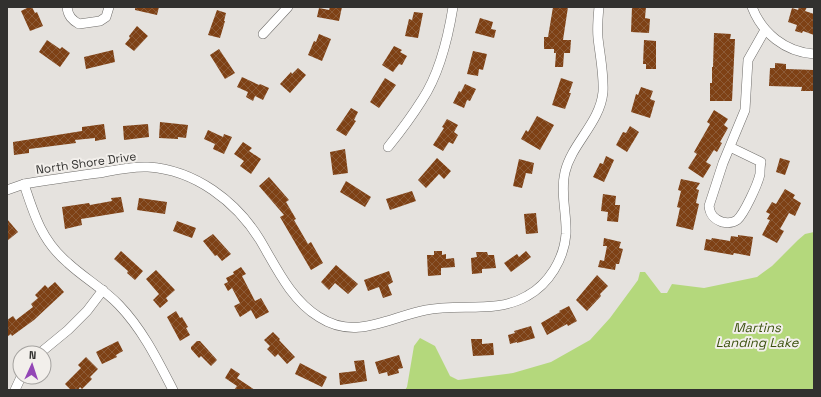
<svg xmlns="http://www.w3.org/2000/svg" width="821" height="397" font-family="'Space Grotesk',sans-serif">
<style>
.water{fill:#b4d87c}
.building{fill:url(#building-cross-hatch)}
.lines{fill:none;stroke-linecap:round;stroke-linejoin:round}
.street-casing{stroke:#706e6b;stroke-width:10}
.street{stroke:#fff;stroke-width:9}
.labels{text-anchor:middle;stroke-width:4;stroke-linejoin:round;paint-order:stroke}
.street-label{font-size:12px;fill:#32312f;stroke:#f2efeb}
.water-label{font-size:13px;font-style:italic;fill:#3b510f;stroke:#f2efeb}
</style>
<defs>
<pattern id="building-cross-hatch" width="8" height="8" patternUnits="userSpaceOnUse"><rect width="8" height="8" fill="#7e4115"/><path d="M0 0l8 8M0 8l8-8" fill="none" stroke="#8c5b37"/></pattern>
</defs>
<rect width="100%" height="100%" fill="#e5e2de"/>
<polygon class="water" points="814,232 814,390 405,390 407,387 414,346 420,338 435,346 450,376 458,380 513,373 551,362 590,340 610,318 638,280 640,272 645,272 661,293 667,293 672,284 704,288 757,277 772,266 798,240 805,234"/>
<g class="building">
<polygon points="29,7 32,7 35,13 37,12 43,26 30,31 21,11"/>
<polygon points="135,7 159,7 157,15 135,10"/>
<polygon points="330,7 342,7 339,21 317,17 319,8 329,10"/>
<polygon points="553,7 568,7 563,40 571,40 570,53 564,53 563,67 555,67 556,53 554,53 554,49 544,49 544,37 548,37"/>
<polygon points="632,7 646,7 645,18 650,19 649,33 631,32"/>
<polygon points="799,7 807,7 805,11 814,14 814,35 803,31 802,33 795,31 797,25 788,22 792,8 798,10"/>
<polygon points="217,10 226,13 224,21 225,21 220,38 208,35"/>
<polygon points="414,12 423,13 418,38 405,36 409,19 412,20"/>
<polygon points="480,18 493,22 491,29 496,30 494,38 475,33"/>
<polygon points="137,26 148,36 134,51 125,44 130,38 129,36"/>
<polygon points="714,33 731,34 730,39 735,39 732,101 710,101 710,83 712,83 712,67 713,67"/>
<polygon points="319,34 331,39 322,61 308,55 314,41 316,42"/>
<polygon points="47,40 60,49 62,47 70,53 60,67 39,52"/>
<polygon points="644,40 656,41 656,69 646,69 646,64 643,64"/>
<polygon points="394,46 402,50 400,52 407,56 402,65 399,64 393,72 382,65"/>
<polygon points="219,49 235,73 225,79 210,55"/>
<polygon points="113,50 115,62 86,69 84,57"/>
<polygon points="473,51 487,54 483,70 479,69 478,76 467,74"/>
<polygon points="775,63 786,64 786,69 814,70 814,91 801,91 802,87 769,86 770,68 775,68"/>
<polygon points="298,68 306,75 290,93 280,84 291,72 292,74"/>
<polygon points="242,77 259,85 260,84 269,88 263,100 255,96 253,101 246,97 248,92 237,87"/>
<polygon points="385,78 396,85 379,108 370,102"/>
<polygon points="561,78 573,82 569,93 571,93 565,109 552,105"/>
<polygon points="465,84 476,89 470,101 467,100 464,108 453,103 459,91 461,92"/>
<polygon points="641,87 653,91 650,99 655,101 650,118 631,112 636,94 638,95"/>
<polygon points="351,108 358,112 354,120 356,121 346,136 336,130"/>
<polygon points="714,110 728,119 724,125 728,128 720,142 722,143 717,152 714,150 706,162 711,165 703,178 688,168 697,154 694,152 710,124 707,122"/>
<polygon points="537,116 554,125 540,150 521,139 526,130 528,132"/>
<polygon points="447,119 458,125 454,132 458,135 453,144 449,142 443,151 433,145 444,128 442,127"/>
<polygon points="160,122 188,125 186,138 178,137 178,139 159,138"/>
<polygon points="104,124 106,139 95,141 95,138 75,140 76,143 29,149 29,153 14,155 13,142 82,131 82,127"/>
<polygon points="148,124 149,137 124,140 123,126"/>
<polygon points="630,126 639,132 627,152 616,145 623,132 626,133"/>
<polygon points="208,130 223,137 224,134 232,137 224,154 213,149 215,144 204,139"/>
<polygon points="243,142 252,148 249,151 261,159 251,174 240,166 244,161 234,154"/>
<polygon points="345,149 348,173 333,175 330,152"/>
<polygon points="606,156 614,160 604,182 593,177 600,163 603,164"/>
<polygon points="437,158 451,171 444,179 439,174 426,188 418,180"/>
<polygon points="780,158 790,161 785,175 776,172"/>
<polygon points="519,159 534,163 532,174 526,173 522,188 513,186"/>
<polygon points="269,177 289,200 286,202 296,219 294,220 308,244 311,242 323,263 311,270 280,217 284,215 259,186"/>
<polygon points="681,179 700,183 696,189 699,190 696,203 699,204 693,230 676,226 680,208 677,207 681,191 678,190"/>
<polygon points="346,181 371,197 365,207 340,192"/>
<polygon points="785,189 795,195 793,198 801,203 795,216 789,213 780,229 784,231 777,243 762,235 770,220 767,219 770,214 766,212 772,202 776,204"/>
<polygon points="412,191 416,201 390,210 386,199"/>
<polygon points="603,194 616,196 615,205 620,205 618,222 607,221 608,212 601,211"/>
<polygon points="121,197 124,212 81,219 82,225 65,229 62,207 89,203 90,205 112,201 111,198"/>
<polygon points="139,198 167,202 165,214 137,210"/>
<polygon points="536,213 538,233 526,234 524,214"/>
<polygon points="7,219 18,232 7,241"/>
<polygon points="177,221 196,228 192,238 173,231"/>
<polygon points="213,234 231,254 222,261 217,255 215,256 203,241"/>
<polygon points="738,235 753,237 750,256 734,253 733,255 704,250 706,239 711,240 712,238 730,241 731,236 738,237"/>
<polygon points="604,238 621,242 619,248 623,249 619,264 616,264 615,270 598,267 600,260 604,261 607,246 603,246"/>
<polygon points="121,251 143,271 135,280 127,273 128,271 114,259"/>
<polygon points="434,251 442,251 442,255 446,254 446,259 454,258 455,267 441,268 441,275 428,276 427,255 434,255"/>
<polygon points="526,251 531,257 511,272 504,263 517,254 519,257"/>
<polygon points="476,252 487,252 488,255 494,255 496,268 482,269 482,273 472,274 471,258 477,257"/>
<polygon points="336,265 358,284 348,294 335,283 329,290 321,282"/>
<polygon points="241,267 246,274 242,276 255,301 261,298 269,312 256,319 251,310 240,317 234,306 240,303 232,288 228,291 224,284 228,282 226,278 234,274 233,272"/>
<polygon points="156,270 175,290 166,298 168,301 160,308 153,300 159,294 146,279"/>
<polygon points="389,271 393,282 388,285 392,295 383,298 379,287 368,291 364,280"/>
<polygon points="597,275 608,286 600,294 601,296 587,311 576,300"/>
<polygon points="55,282 64,292 34,320 12,336 11,334 7,337 7,320 13,316 16,320 33,307 31,304 38,298 35,295 45,285 48,288"/>
<polygon points="569,306 577,321 568,326 567,324 547,335 541,323 560,312 559,311"/>
<polygon points="176,311 180,318 182,317 188,327 186,328 190,335 180,341 167,317"/>
<polygon points="531,326 535,338 517,343 517,342 510,344 508,335 515,333 514,331"/>
<polygon points="273,332 280,339 279,340 295,357 287,364 278,354 275,357 267,349 270,346 264,340"/>
<polygon points="471,339 482,339 482,344 493,343 494,355 473,356"/>
<polygon points="118,341 123,351 116,355 117,357 102,364 96,352"/>
<polygon points="197,341 200,341 217,360 211,366 201,356 199,358 191,349 191,347"/>
<polygon points="399,355 403,368 398,369 399,373 388,376 387,372 379,374 375,362"/>
<polygon points="86,357 98,369 90,377 92,379 82,389 80,387 78,390 71,390 65,384 81,368 78,365"/>
<polygon points="364,360 367,381 340,385 339,373 356,371 354,361"/>
<polygon points="300,363 327,377 322,387 295,374"/>
<polygon points="231,368 240,374 237,378 255,390 234,390 237,386 225,378"/>
</g>
<g class="lines">
<g class="street-casing">
<g id="street">
<path d="M67,7C68,16 72,20 79,24L100,21L106,17L109,7"/>
<path d="M752,7C762,33 785,52 814,54"/>
<polyline points="263,34 288,7"/>
<path d="M388,147C400,132 412,116 422,100C440,73 448,38 453,7"/>
<path d="M730,147L761,162C760,166 760,170 760,174C758,184 744,214 737,220C733,223 727,223 722,222C714,219 710,215 709,206L723,163L745,110L748,60L765,30"/>
<path d="M24,184C34,215 42,241 68,263C84,278 104,289 119,305C143,330 158,361 173,390"/>
<path d="M7,190L24,184C49,180 74,176 99,173C115,170 131,166 148,167C195,170 236,201 260,240C276,267 291,300 319,317C356,341 389,317 426,310C460,303 496,314 527,296C549,284 564,259 566,234C567,214 560,193 565,172C572,143 600,123 603,92C604,74 600,56 598,38C597,28 598,17 599,7"/>
<polyline points="40,353 68,330 87,311 103,290"/>
<polyline points="15,390 21,377"/>
</g>
</g>
<use href="#street" class="street"/>
</g>
<g class="labels">
<g class="street-label">
<text transform="translate(86 163) rotate(-8)" y="4">North Shore Drive</text>
</g>
<g class="water-label">
<text x="757" y="332">Martins<tspan x="757" dy="15">Landing Lake</tspan></text>
</g>
</g>
<rect width="821" height="397" fill="none" stroke="#32312f" stroke-width="16"/>
<g transform="translate(32 365) rotate(3)"><circle r="19" fill="#f2efeb" stroke="#a5a3a0"/>
<path d="M0-3L7 15L0 10L-7 15Z" fill="#9346b6"/>
<text y="-6" font-size="11" font-weight="bold" text-anchor="middle" fill="#32312f">N</text>
</g>
</svg>
